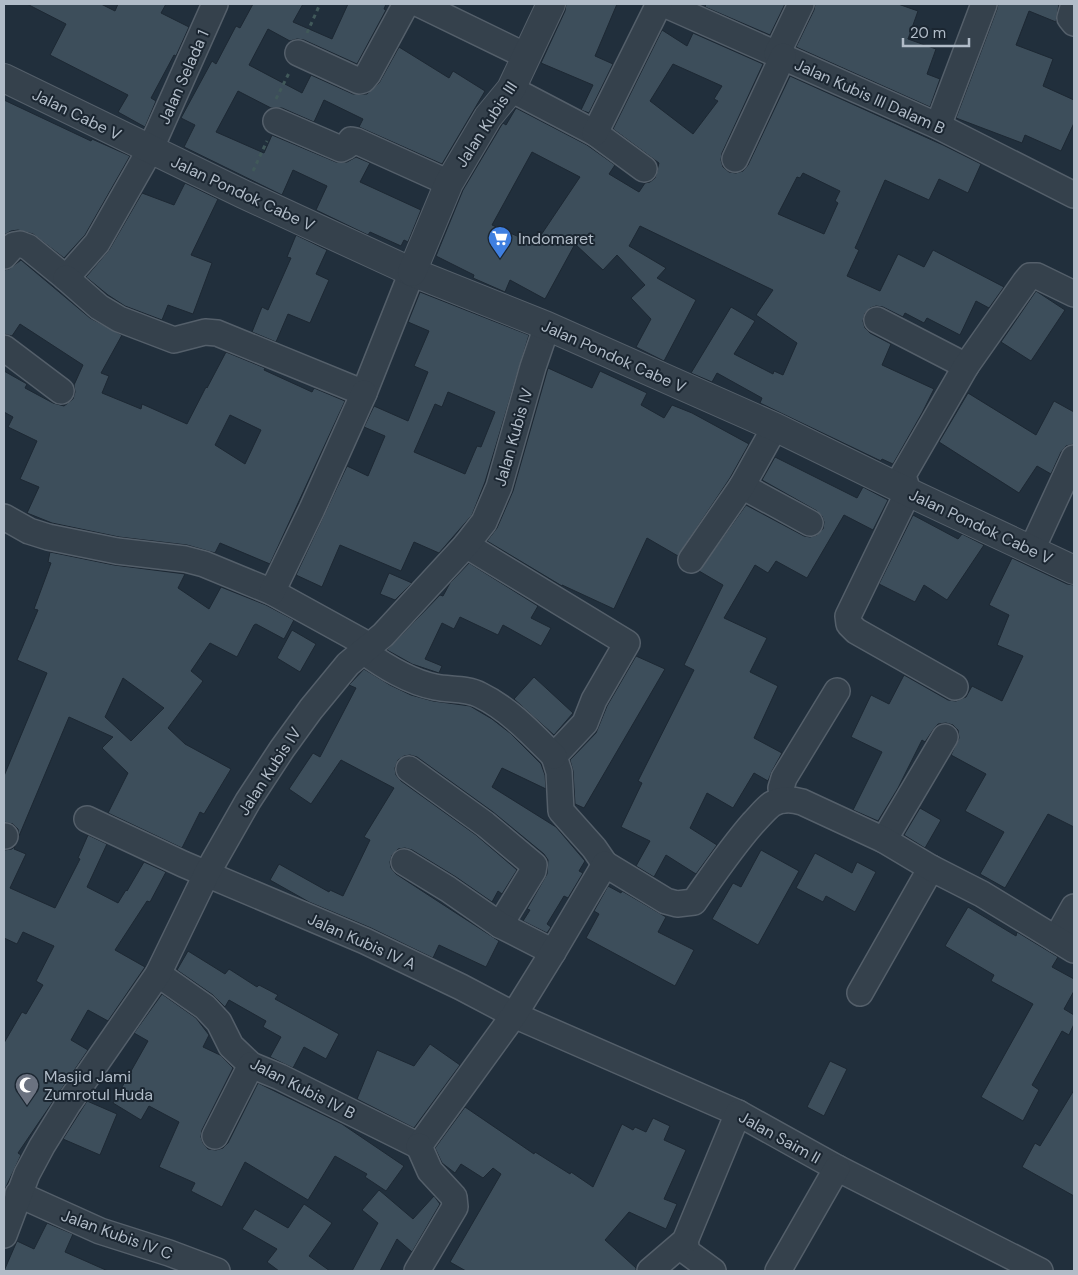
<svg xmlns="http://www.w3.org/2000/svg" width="1078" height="1275" font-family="'DM Sans',sans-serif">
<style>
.building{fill:#3d4e5b;stroke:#1d2833;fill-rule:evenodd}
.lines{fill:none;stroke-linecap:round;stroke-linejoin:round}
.minor-casing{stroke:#545f6a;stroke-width:28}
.tertiary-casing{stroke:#545f6a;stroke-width:30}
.path{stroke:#41595a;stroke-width:3;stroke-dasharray:4 4;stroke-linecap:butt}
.minor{stroke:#35414c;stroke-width:25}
.tertiary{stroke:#35414c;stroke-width:28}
.labels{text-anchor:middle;stroke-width:4;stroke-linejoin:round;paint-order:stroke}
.street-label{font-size:16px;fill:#b1bcc8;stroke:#1b2631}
.poi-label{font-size:16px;fill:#b1bcc8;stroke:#1b2631;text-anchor:start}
</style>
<rect width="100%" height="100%" fill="#212f3c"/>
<g class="building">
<polygon points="27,4 101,4 115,11 118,4 166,4 161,13 189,27 176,56 174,55 151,98 156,101 145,127 118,112 128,95 50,55 66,24"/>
<polygon points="253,4 303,4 293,22 332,39 348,4 386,4 384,9 386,10 357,64 304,40 297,39 290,41 268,29 249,65 302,93 311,75 353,94 367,94 379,83 399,47 449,78 453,71 485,91 442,164 359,127 363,119 324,100 314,122 282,108 271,108 238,91 216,132 264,153 272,135 336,162 347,162 356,157 370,163 360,182 421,210 408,242 404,240 401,246 370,232 368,235 316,210 327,186 293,170 282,195 184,147 195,125 181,118 212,61 216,64 236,26 240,28"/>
<polygon points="566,4 617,4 595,56 613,64 589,113 581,110 593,85 541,63 565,11"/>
<polygon points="706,4 785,4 770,35 705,7"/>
<polygon points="815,4 898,4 918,11 908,39 936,49 927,74 940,79 930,107 796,47 814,10"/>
<polygon points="998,4 1059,4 1056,22 1029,11 1016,45 1053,59 1043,86 1074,100 1074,123 1061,151 1025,135 1022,143 956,118 997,9"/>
<path d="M662,30L687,46L693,33L763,64L722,153L721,160L723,167L729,172L736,173L743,171L748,165L790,76L943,145L981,164L968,193L939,179L929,200L885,180L855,248L859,250L847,276L880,291L898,254L924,267L933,250L1004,287L989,308L976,301L960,335L927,318L924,323L905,313L903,317L883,307L876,306L870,308L865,313L863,321L865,328L870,333L891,344L882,365L934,389L922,413L893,464L882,459L881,461L760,403L762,398L717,373L712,382L691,373L731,307L755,321L734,354L773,374L774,371L783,375L797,343L756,315L773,290L640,226L629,246L666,268L657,278L696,300L664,361L636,347L651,319L631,298L645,285L617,255L603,270L575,244L545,299L510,280L505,292L473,278L474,275L436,256L463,190L501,126L503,123L506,125L516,108L587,145L615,165L609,174L639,192L645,183L650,182L655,178L659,163L613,129ZM673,64L722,86L714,99L718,101L693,134L650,101ZM532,152L580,177L535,244L492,225ZM803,173L840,191L835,201L838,203L824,234L778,214L797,177L800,178Z"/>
<polygon points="4,100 91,141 92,139 130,156 85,235 64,258 33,234 18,230 11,231 4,235"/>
<polygon points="185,183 218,199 191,255 212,263 193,314 168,305 162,320 125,306 108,295 86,277 109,250 142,193 174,205"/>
<polygon points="296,235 327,250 316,274 329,280 310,323 288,314 276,342 252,332 262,307 268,310 291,258 287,257"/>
<path d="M21,260L90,318L122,335L101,373L109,376L102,393L141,409L142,404L187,424L206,387L207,388L226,352L265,368L264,370L312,392L314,388L345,401L270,564L220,543L215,553L187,545L119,537L52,523L27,513L39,487L20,479L37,441L8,427L13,417L4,412V371L27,384L25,388L53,403L64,406L73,399L75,392L74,385L83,365L20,324L12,336L4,334V270L9,269ZM230,415L261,430L245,464L215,445Z"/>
<polygon points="1036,291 1065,310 1031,361 1001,342"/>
<path d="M420,292L529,335L485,482L472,515L439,553L414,542L401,571L340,545L322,587L296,575L347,466L368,476L385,436L364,427L374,406L408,421L428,372L414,366L429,331L408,322ZM448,392L495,412L481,447L477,446L465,474L414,452L435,404L442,407Z"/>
<polygon points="548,368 592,388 600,371 647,393 641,405 664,418 672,405 692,413 749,444 730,478 678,556 647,538 614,609 562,585 562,586 487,541 497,528 513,491"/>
<polygon points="968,393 1036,435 1054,401 1074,412 1074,444 1066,446 1061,452 1051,474 1037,466 1019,493 939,442"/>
<polygon points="775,457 857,498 863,487 888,500 873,530 844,515 807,578 776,561 768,573 755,565 724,618 767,638 750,672 778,686 754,738 782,753 772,771 768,781 754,773 733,808 707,793 690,828 717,845 696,874 666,855 654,877 636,866 650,841 621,827 642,783 638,781 694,670 684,665 723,585 699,571 746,505 804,536 810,537 817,535 823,529 824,522 822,516 817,511 762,480"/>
<polygon points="913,515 958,539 962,534 984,545 947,600 924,585 915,602 879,584"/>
<path d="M50,552L114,565L185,574L178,588L209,609L221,587L266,605L294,620L284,639L256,624L254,625L237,657L210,643L191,671L203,681L168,728L185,744L231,769L204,814L200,812L182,848L108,813L128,773L102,748L113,737L69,717L19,836L18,829L13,824L4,822V776L47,673L17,660L38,610L34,609L51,563L48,562ZM123,678L164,708L131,741L105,717Z"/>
<polygon points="1012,558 1067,584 1074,585 1074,827 1048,814 1005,888 980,874 1004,832 965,811 986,774 951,755 959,738 958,730 953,725 946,723 938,724 933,730 925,742 922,740 898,788 878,821 853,810 882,752 851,737 871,695 889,704 904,675 948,700 956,701 966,697 972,686 1002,701 1023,656 997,645 1009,615 989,605"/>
<polygon points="469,563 538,606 531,618 551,628 541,646 503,625 498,635 460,617 454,629 442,623 425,659 442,666 439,673 412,664 387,650 440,595 443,596 450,583"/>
<polygon points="389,573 412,583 395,600 380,594"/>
<polygon points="292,630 316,644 300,672 277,658"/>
<polygon points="636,656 665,669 584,808 575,804 573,771 570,760 596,733 607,706"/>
<polygon points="364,669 390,685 411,695 433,701 470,706 492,719 510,733 541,764 545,775 546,789 502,768 492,787 556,827 585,861 579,871 583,873 568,898 564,896 547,924 551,927 547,933 523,921 530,910 527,909 547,874 548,860 544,854 493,812 417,757 410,755 404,756 398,760 395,768 396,775 401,781 476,835 517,870 502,894 498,891 492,902 456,877 412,850 405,848 398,849 392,855 390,862 391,868 396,874 499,941 486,967 439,945 433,958 371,928 309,902 270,880 279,864 329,892 330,890 343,896 370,840 364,837 394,788 341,760 311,804 289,789 313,753 320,757 356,688 349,685"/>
<polygon points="534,677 573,713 554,735 514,699"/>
<polygon points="920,808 941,820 925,848 904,835"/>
<polygon points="88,835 107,844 87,887 118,903 126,890 127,891 144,862 166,872 150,902 147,901 115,950 145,967 108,1021 88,1010 71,1040 88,1050 18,1153 21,1155 5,1189 4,1195 4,1043 22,1012 26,1014 43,985 36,981 54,946 23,932 17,944 4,938 4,850 12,849 15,846 14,849 26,854 10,888 55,908 80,859 78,858"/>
<polygon points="761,850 799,871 758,945 712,919 733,883 741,887"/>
<polygon points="815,853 852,873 857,862 876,872 855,912 826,896 823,902 796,888"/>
<polygon points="608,886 621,893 622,891 666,917 658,932 694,950 675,986 586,938 599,914 594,911"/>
<polygon points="968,907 1016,936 1017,932 1058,957 1052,967 1074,979 1074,991 1064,1009 1074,1015 1074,1024 1069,1035 1062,1031 1032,1085 1039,1090 1023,1121 981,1097 1033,1004 991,981 994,975 945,946"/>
<polygon points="188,951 225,974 229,969 257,987 259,985 278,995 275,999 339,1034 326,1059 304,1047 293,1068 270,1057 281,1037 263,1027 266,1021 229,1000 225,1007 213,995 177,970"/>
<polygon points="162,994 196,1018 209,1035 203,1047 220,1055 233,1068 202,1130 201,1137 203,1143 208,1149 216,1150 223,1148 228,1143 258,1083 342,1124 404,1166 386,1191 365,1177 367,1174 335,1156 308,1200 245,1162 222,1207 191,1191 195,1183 159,1167 179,1122 149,1106 141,1120 113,1103 148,1041 134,1033"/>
<polygon points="430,1044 460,1065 414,1128 357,1099 377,1050 414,1066"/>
<polygon points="830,1061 847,1069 824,1116 807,1107"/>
<polygon points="1074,1090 1074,1196 1022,1167 1035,1143 1040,1146"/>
<polygon points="87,1101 117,1114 100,1155 63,1139"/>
<polygon points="465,1107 534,1154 535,1152 570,1174 571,1172 593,1187 622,1124 633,1130 635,1127 646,1132 653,1118 670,1126 664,1140 686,1150 664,1199 677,1204 666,1229 629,1212 605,1240 636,1268 636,1271 466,1271 450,1262 501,1174 493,1168 483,1178 461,1164 455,1173 442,1163 435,1148"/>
<polygon points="379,1190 413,1219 434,1196 440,1204 412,1252 397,1239 380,1271 352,1271 378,1223 362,1210"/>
<polygon points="304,1204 332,1223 309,1256 330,1271 279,1271 267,1262 277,1249 242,1229 255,1209 288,1228"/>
<polygon points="47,1223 73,1234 65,1252 108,1271 4,1271 17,1241 34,1249"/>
</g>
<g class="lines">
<g class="minor-casing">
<g id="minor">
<polyline points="419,4 526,56"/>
<polyline points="664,4 938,126 1074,195"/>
<polyline points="1074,4 1070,18 1074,23"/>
<polyline points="298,53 359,81 363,80 368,74 406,4"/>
<polyline points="777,54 801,4"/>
<polyline points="511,89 595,133 644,169"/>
<polyline points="276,121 341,149 347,146 351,140 356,141 449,183"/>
<polyline points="938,126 984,4"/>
<polyline points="595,133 659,4"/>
<polyline points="735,159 783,56"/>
<polyline points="4,256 14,245 20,244 28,247 66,278 97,243 150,150 215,4"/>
<polyline points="66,278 99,307 119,319 174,340 205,332 217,333 364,393 412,272"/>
<polyline points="877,320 966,366"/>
<polyline points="4,348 61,391"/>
<polyline points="742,486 810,523"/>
<polyline points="4,517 29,531 48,537 117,551 185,559 204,564 272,592 370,646"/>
<polyline points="466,545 627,643 594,700 585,723 554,756 559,772 561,811 594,848 605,864"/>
<polyline points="1032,549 1074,458"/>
<polyline points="691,560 742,486 775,427"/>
<polyline points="272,592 312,509 364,393"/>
<path d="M363,651C384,666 409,682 435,687C449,690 467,688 480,695C509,709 532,734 554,756"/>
<polyline points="955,687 856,631 849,624 848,616 908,492 903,475 966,366 1025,282 1030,276 1037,276 1074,294"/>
<polyline points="409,769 485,824 534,865 533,871 500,925"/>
<polyline points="783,800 781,788 784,778 837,691"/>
<polyline points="87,819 183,864 365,941 461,987 514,1015 738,1113 837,1168 1040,1271"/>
<polyline points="4,836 5,836"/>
<polyline points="884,840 945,737"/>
<polyline points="404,862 448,889 500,925 553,952"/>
<polyline points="1056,939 1074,907"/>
<polyline points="158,974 205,1007 219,1022 231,1046 251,1065 280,1077 419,1146"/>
<polyline points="860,993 931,868"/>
<polyline points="215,1136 251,1065"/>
<path d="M419,1146L514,1015L553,952L605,864L666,901L677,904L694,902C713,875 731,848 753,823C759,817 765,809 772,804C782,798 792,799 802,802L884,840L931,868L982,894L1074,950"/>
<polyline points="18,1194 100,1231 169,1253 217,1271"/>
<polyline points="4,1235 27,1174 42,1146 68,1104 158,974 207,873 248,801 282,749 311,709 348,664 383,635 466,545 484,522 499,487 533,367 547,326"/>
<polyline points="685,1241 687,1252 713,1271"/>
<polyline points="417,1271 455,1207 454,1197 430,1171 419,1146"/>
<polyline points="650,1271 685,1241 738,1113"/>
<polyline points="778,1271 837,1168"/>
</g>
</g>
<g class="tertiary-casing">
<g id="tertiary">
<polyline points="4,78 243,194 412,272 547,326 775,427 908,492 1074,570"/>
<polyline points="412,272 449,183 488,117 511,89 551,4"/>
</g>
</g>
<g class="path">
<polyline points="307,33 320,4"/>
<polyline points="276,99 289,73"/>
<polyline points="253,171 267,141"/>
</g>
<use href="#minor" class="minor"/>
<use href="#tertiary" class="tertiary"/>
</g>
<defs>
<g id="supermarket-pin" transform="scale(1.25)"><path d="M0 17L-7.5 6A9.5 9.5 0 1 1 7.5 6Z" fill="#3f7fe0" stroke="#1b2631"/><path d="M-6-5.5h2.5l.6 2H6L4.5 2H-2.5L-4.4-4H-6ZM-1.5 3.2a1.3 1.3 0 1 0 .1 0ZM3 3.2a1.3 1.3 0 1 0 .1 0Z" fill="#fff"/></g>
<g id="mosque-pin" transform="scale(1.25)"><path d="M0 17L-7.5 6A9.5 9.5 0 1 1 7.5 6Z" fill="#6b7280" stroke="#1b2631"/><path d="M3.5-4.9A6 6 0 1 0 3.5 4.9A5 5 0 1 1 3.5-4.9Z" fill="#fff"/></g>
</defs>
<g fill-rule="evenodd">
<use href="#supermarket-pin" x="500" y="238"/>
<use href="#mosque-pin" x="27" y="1085"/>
</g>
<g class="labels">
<g class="street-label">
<text transform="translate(183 77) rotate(-66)" y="6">Jalan Selada 1</text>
<text transform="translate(870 96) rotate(24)" y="6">Jalan Kubis III Dalam B</text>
<text transform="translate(77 114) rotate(26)" y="6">Jalan Cabe V</text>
<text transform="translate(486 124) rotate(-57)" y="6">Jalan Kubis III</text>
<text transform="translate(243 193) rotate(25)" y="6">Jalan Pondok Cabe V</text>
<text transform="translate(614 356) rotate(24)" y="6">Jalan Pondok Cabe V</text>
<text transform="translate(513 437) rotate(-74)" y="6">Jalan Kubis IV</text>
<text transform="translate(981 526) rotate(25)" y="6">Jalan Pondok Cabe V</text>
<text transform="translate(269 771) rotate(-57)" y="6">Jalan Kubis IV</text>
<text transform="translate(362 941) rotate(24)" y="6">Jalan Kubis IV A</text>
<text transform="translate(303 1088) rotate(27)" y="6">Jalan Kubis IV B</text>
<text transform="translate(780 1137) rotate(29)" y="6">Jalan Saim II</text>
<text transform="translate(117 1234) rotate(20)" y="6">Jalan Kubis IV C</text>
</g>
<g class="poi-label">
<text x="518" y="244">Indomaret</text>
<text x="44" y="1082">Masjid Jami<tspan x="44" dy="18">Zumrotul Huda</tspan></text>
</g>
</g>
<rect width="1078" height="1275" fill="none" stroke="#b1bcc8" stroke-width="10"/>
<path d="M903 38v8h66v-8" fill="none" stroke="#b1bcc8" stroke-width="2.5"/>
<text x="910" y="38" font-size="15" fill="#b1bcc8" stroke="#1b2631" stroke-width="4" paint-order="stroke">20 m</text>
</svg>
